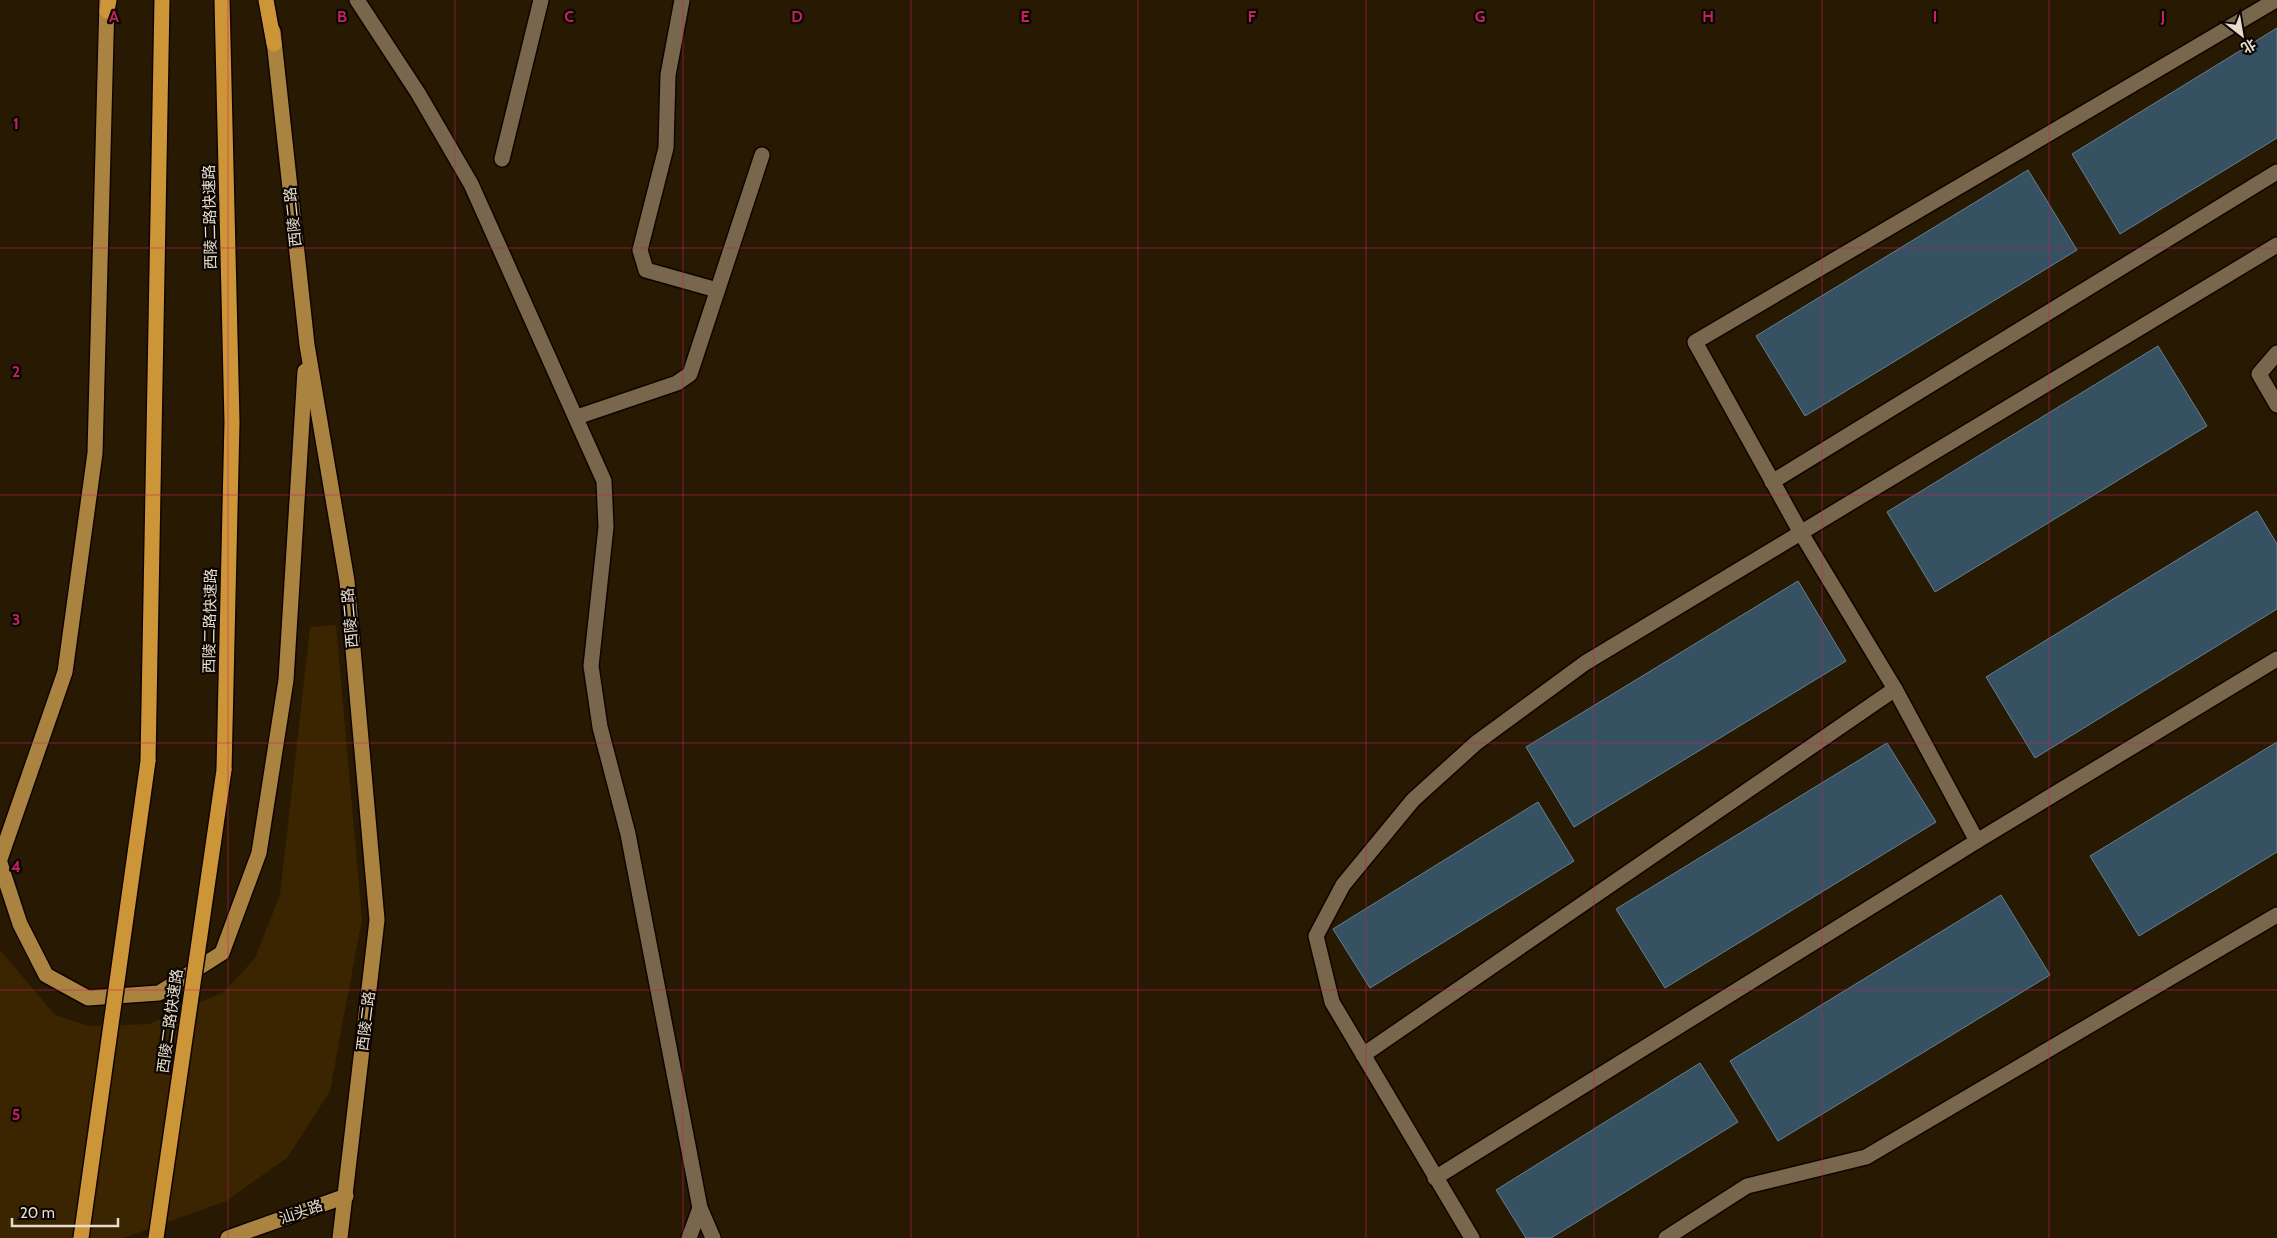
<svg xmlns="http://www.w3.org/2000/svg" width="2277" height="1238" font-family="Cabin,'Noto Sans SC',sans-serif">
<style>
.green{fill:#3b2500}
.building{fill:#355162;stroke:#648194}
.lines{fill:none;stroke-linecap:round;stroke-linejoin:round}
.minor-casing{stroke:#100400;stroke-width:18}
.major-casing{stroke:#100400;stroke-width:18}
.highway-casing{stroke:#100400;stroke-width:18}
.minor{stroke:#78674d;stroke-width:15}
.major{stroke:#aa8340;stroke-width:15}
.highway{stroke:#cc9638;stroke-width:15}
.highway-bridge-casing{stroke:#100400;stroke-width:18;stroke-linecap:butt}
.highway-bridge{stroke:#cc9638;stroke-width:15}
.grid{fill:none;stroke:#c42261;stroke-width:1;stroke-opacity:0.55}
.labels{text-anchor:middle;stroke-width:4.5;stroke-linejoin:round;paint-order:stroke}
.street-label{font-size:15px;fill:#e6dcce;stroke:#0b0601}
.grid-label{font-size:16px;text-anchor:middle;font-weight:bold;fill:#c42261;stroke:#0b0601;stroke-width:4.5;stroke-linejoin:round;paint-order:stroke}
</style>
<rect width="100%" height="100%" fill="#281902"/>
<polygon class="green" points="336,625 362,919 330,1091 287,1158 226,1201 124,1238 0,1238 0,950 55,1015 89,1026 149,1024 224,992 255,958 280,895 310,627"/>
<g class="building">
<polygon points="2277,28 2277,138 2120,234 2072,154"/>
<polygon points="2028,170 2077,250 1805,416 1756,336"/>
<polygon points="2158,346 2207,426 1935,592 1887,512"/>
<polygon points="2257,511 2277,544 2277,609 2035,758 1986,677"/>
<polygon points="1798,581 1846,661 1574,827 1526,747"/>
<polygon points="2277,742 2277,852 2139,936 2090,856"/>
<polygon points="1887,743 1936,822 1665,988 1616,909"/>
<polygon points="1538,802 1574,861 1370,988 1333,929"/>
<polygon points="2001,895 2050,975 1778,1141 1730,1061"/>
<polygon points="1700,1063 1738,1122 1551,1238 1526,1238 1496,1190"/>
</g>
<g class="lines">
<g class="minor-casing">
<g id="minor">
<polyline points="357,0 418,93 471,184 604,481 606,527 591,666 600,727 628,834 700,1208 689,1238"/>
<polyline points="682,0 668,75 666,148 640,250 646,270 717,290"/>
<polyline points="502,159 541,0"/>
<polyline points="2277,353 2259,374 2277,405"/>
<polyline points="577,417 677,383 690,374 762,155"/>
<polyline points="1772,482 2277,172"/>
<polyline points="1977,841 1895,689 1801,533 1695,342 2276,0"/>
<polyline points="1363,1055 1895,689"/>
<polyline points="1435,1178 1977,841 2277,659"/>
<polyline points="700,1208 713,1238"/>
<polyline points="1472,1238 1332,1002 1316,936 1343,885 1413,800 1476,743 1585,663 2277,245"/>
<polyline points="1666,1238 1747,1186 1866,1157 2277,915"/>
</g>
</g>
<g class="major-casing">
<g id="major">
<polyline points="273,31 307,345 347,581 377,920 340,1238"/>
<polyline points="0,859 65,672 95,453 107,0"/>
<polyline points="0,863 20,924 46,975 88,998 159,993 222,953 259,853 286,680 305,371"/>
<polyline points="228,1238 346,1196"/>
</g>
</g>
<g class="highway-casing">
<g id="highway">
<polyline points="222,0 232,422 224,770"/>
<polyline points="266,0 274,44"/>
<polyline points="107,11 109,0"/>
<polyline points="148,761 162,0"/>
</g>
</g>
<use href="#minor" class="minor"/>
<use href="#major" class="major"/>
<use href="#highway" class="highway"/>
<g class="highway-bridge-casing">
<g id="highway-bridge">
<polyline points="81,1238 148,761"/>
<polyline points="156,1238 224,770"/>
</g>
</g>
<use href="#highway-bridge" class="highway-bridge"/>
</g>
<path class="grid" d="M228,0V1238M455,0V1238M683,0V1238M911,0V1238M1138,0V1238M1366,0V1238M1594,0V1238M1822,0V1238M2049,0V1238M0,248H2277M0,495H2277M0,743H2277M0,990H2277"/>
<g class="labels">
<g class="street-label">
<text transform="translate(210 217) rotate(-91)" y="5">西陵二路快速路</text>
<text transform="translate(293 217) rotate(-96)" y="5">西陵二路</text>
<text transform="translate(350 618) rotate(-95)" y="5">西陵二路</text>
<text transform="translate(210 621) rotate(-89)" y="5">西陵二路快速路</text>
<text transform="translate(170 1021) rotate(-82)" y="5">西陵二路快速路</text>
<text transform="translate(366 1021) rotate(-83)" y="5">西陵二路</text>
<text transform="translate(301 1212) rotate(-19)" y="5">汕头路</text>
</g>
</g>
<g class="grid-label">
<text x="114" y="22">A</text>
<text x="342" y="22">B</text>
<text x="569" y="22">C</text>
<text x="797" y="22">D</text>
<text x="1025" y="22">E</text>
<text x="1252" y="22">F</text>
<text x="1480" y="22">G</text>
<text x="1708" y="22">H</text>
<text x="1935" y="22">I</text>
<text x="2163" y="22">J</text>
<text x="16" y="129">1</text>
<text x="16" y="377">2</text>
<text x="16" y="625">3</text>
<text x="16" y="872">4</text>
<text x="16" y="1120">5</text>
</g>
<g transform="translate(2242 35) rotate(149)" stroke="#0b0601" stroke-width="4" paint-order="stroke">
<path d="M0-4L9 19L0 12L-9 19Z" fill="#e6dcce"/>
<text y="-8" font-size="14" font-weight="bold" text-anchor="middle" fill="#e6dcce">北</text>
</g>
<path d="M12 1218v8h106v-8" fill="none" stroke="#e6dcce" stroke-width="2.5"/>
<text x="20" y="1218" font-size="15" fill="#e6dcce" stroke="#0b0601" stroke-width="4" paint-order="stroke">20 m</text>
</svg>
